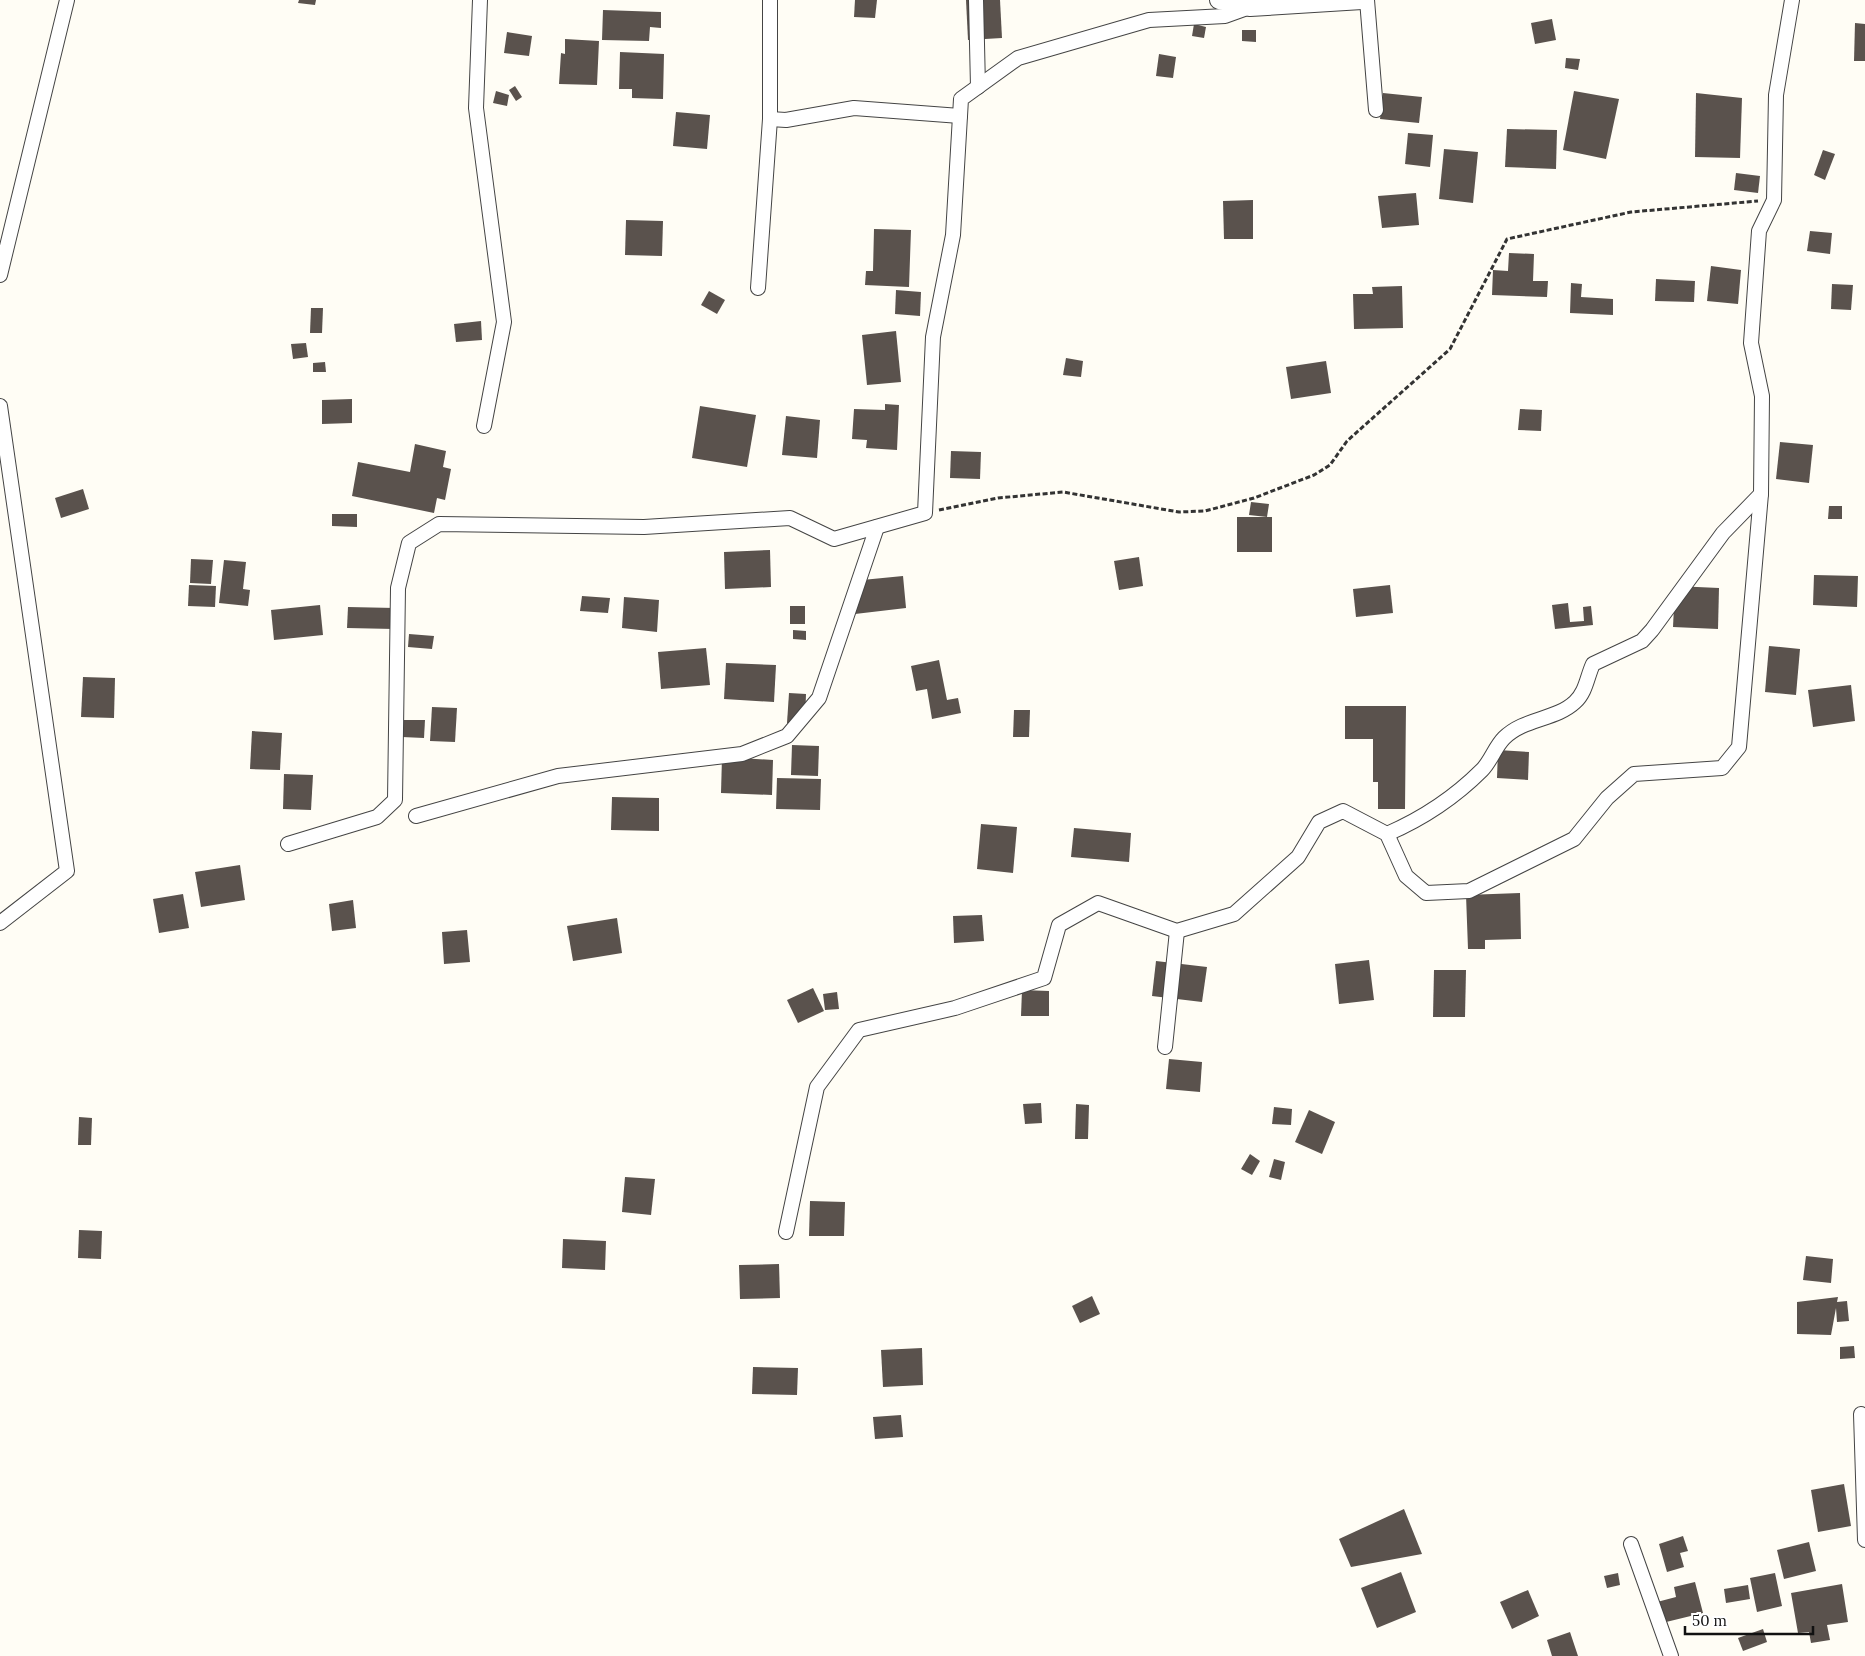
<svg xmlns="http://www.w3.org/2000/svg" width="1865" height="1656" font-family="Lora,serif">
<style>
.building{fill:#5a524d}
.lines{fill:none;stroke-linecap:round;stroke-linejoin:round}
.minor-casing{stroke:#444;stroke-width:16}
.tertiary-casing{stroke:#444;stroke-width:20}
.path{stroke:#333;stroke-width:3;stroke-dasharray:5 2.5;stroke-linecap:butt}
.minor{stroke:#fff;stroke-width:14}
.tertiary{stroke:#fff;stroke-width:18}
</style>
<rect width="100%" height="100%" fill="#fffdf5"/>
<g class="building">
<polygon points="299,0 316,0 315,5 298,3"/>
<polygon points="855,0 877,0 875,18 854,17"/>
<polygon points="966,0 1000,0 1002,38 968,40"/>
<polygon points="603,10 661,12 661,28 650,27 649,41 602,40"/>
<polygon points="1552,19 1556,40 1535,44 1531,23"/>
<polygon points="1855,23 1865,24 1865,61 1854,61"/>
<polygon points="1194,24 1206,27 1204,38 1192,36"/>
<polygon points="1242,30 1256,30 1256,42 1242,41"/>
<polygon points="507,32 532,36 529,56 504,53"/>
<polygon points="565,39 599,41 597,85 559,84 561,53 565,54"/>
<polygon points="620,52 664,54 663,99 632,98 632,89 619,89"/>
<polygon points="1159,54 1176,57 1173,78 1156,76"/>
<polygon points="1566,58 1580,59 1578,70 1565,68"/>
<polygon points="515,86 522,97 516,101 509,90"/>
<polygon points="496,91 509,95 507,106 493,103"/>
<polygon points="1574,91 1619,99 1606,159 1563,150"/>
<polygon points="1383,93 1422,97 1419,123 1380,119"/>
<polygon points="1696,93 1742,98 1740,158 1695,157"/>
<polygon points="676,112 710,115 707,149 673,146"/>
<polygon points="1507,129 1557,130 1556,169 1505,167"/>
<polygon points="1408,133 1433,135 1430,167 1405,164"/>
<polygon points="1444,149 1478,152 1473,203 1439,199"/>
<polygon points="1823,150 1835,154 1825,180 1814,175"/>
<polygon points="1736,173 1760,176 1758,193 1734,190"/>
<polygon points="1416,193 1419,225 1382,228 1378,196"/>
<polygon points="1253,200 1253,239 1224,239 1223,201"/>
<polygon points="626,220 663,221 662,256 625,255"/>
<polygon points="874,229 911,230 909,287 865,285 866,271 873,271"/>
<polygon points="1810,231 1832,233 1830,254 1807,251"/>
<polygon points="1509,253 1534,254 1533,281 1548,281 1547,297 1492,295 1493,270 1508,271"/>
<polygon points="1711,266 1741,270 1738,304 1707,301"/>
<polygon points="1656,279 1695,281 1694,302 1655,301"/>
<polygon points="1571,283 1582,284 1581,297 1613,299 1613,315 1570,313"/>
<polygon points="1832,284 1853,285 1851,310 1831,309"/>
<polygon points="1402,286 1403,328 1354,329 1353,294 1373,294 1372,287"/>
<polygon points="896,290 921,292 920,316 895,314"/>
<polygon points="709,291 725,300 717,314 701,305"/>
<polygon points="311,308 323,308 322,333 310,333"/>
<polygon points="481,321 482,340 456,342 454,324"/>
<polygon points="896,331 901,382 867,385 862,335"/>
<polygon points="306,343 308,357 293,359 291,344"/>
<polygon points="1066,358 1083,361 1081,377 1063,375"/>
<polygon points="1326,361 1331,393 1291,399 1286,367"/>
<polygon points="325,362 326,372 313,372 313,363"/>
<polygon points="352,399 352,423 322,424 322,400"/>
<polygon points="885,404 899,405 897,450 866,448 867,440 852,439 854,409 885,410"/>
<polygon points="700,406 756,415 747,467 692,458"/>
<polygon points="1520,409 1542,410 1541,431 1518,430"/>
<polygon points="786,416 820,420 817,458 782,455"/>
<polygon points="1780,442 1813,445 1809,483 1776,479"/>
<polygon points="415,444 446,451 443,467 451,469 445,500 437,498 434,513 352,496 358,462 410,472"/>
<polygon points="951,451 981,452 980,479 950,478"/>
<polygon points="83,489 89,509 61,518 55,498"/>
<polygon points="1251,502 1269,504 1267,517 1249,515"/>
<polygon points="1829,506 1842,506 1842,519 1828,519"/>
<polygon points="332,514 357,514 357,527 332,526"/>
<rect x="1237" y="517" width="35" height="35"/>
<polygon points="770,550 771,587 725,589 724,552"/>
<polygon points="1139,557 1143,586 1119,590 1114,561"/>
<polygon points="191,559 213,560 211,584 190,583"/>
<polygon points="224,560 246,562 243,589 250,590 248,606 219,603"/>
<polygon points="1814,575 1858,576 1857,607 1813,605"/>
<polygon points="903,576 906,608 855,614 852,581"/>
<polygon points="189,585 216,586 215,607 188,606"/>
<polygon points="1390,585 1393,613 1356,617 1353,589"/>
<polygon points="1675,586 1719,588 1718,629 1673,627"/>
<polygon points="582,596 610,598 608,613 580,611"/>
<polygon points="624,597 659,600 657,632 622,628"/>
<polygon points="1568,603 1570,622 1584,621 1583,607 1591,606 1593,625 1555,629 1552,605"/>
<polygon points="320,605 323,635 274,640 271,610"/>
<rect x="790" y="606" width="15" height="18"/>
<polygon points="348,607 395,608 394,629 347,628"/>
<polygon points="793,630 806,631 806,640 793,639"/>
<polygon points="409,634 434,636 432,649 408,647"/>
<polygon points="1769,646 1800,649 1796,695 1765,692"/>
<polygon points="706,648 710,685 661,689 658,652"/>
<polygon points="939,660 947,700 958,698 961,713 932,719 927,689 916,691 911,666"/>
<polygon points="726,663 776,665 774,702 724,699"/>
<polygon points="83,677 115,678 114,718 81,717"/>
<polygon points="1851,685 1855,721 1813,727 1808,690"/>
<polygon points="789,693 806,694 805,723 787,723"/>
<polygon points="1345,706 1406,706 1405,809 1378,809 1378,782 1373,782 1373,739 1345,739"/>
<polygon points="432,707 457,708 455,742 430,741"/>
<polygon points="1014,710 1030,710 1029,737 1013,737"/>
<polygon points="402,720 425,720 424,738 402,737"/>
<polygon points="252,731 282,733 280,770 250,769"/>
<polygon points="792,745 819,746 818,776 791,775"/>
<polygon points="1498,750 1529,752 1528,780 1497,778"/>
<polygon points="722,757 773,760 772,795 721,793"/>
<polygon points="284,774 313,775 311,810 283,809"/>
<polygon points="777,778 821,779 820,810 776,809"/>
<polygon points="612,797 659,798 659,831 611,830"/>
<polygon points="981,824 1017,827 1013,873 977,869"/>
<polygon points="1074,828 1131,833 1129,862 1071,857"/>
<polygon points="240,865 245,900 201,907 195,872"/>
<polygon points="1520,893 1521,939 1485,940 1485,949 1468,949 1466,895"/>
<polygon points="183,894 189,928 159,933 153,899"/>
<polygon points="353,900 356,928 332,931 329,904"/>
<polygon points="982,915 984,941 954,943 953,916"/>
<polygon points="617,918 622,953 573,961 567,926"/>
<polygon points="467,930 470,962 444,964 442,932"/>
<polygon points="1369,960 1374,1000 1339,1004 1335,964"/>
<polygon points="1156,961 1207,967 1202,1002 1152,996"/>
<polygon points="1434,970 1466,970 1465,1017 1433,1017"/>
<polygon points="813,988 824,1011 798,1023 787,1000"/>
<polygon points="1022,990 1049,991 1049,1016 1021,1016"/>
<polygon points="837,992 839,1009 825,1010 823,994"/>
<polygon points="1169,1059 1202,1062 1200,1092 1166,1089"/>
<polygon points="1041,1103 1042,1123 1025,1124 1023,1104"/>
<polygon points="1076,1104 1089,1105 1088,1139 1075,1139"/>
<polygon points="1274,1107 1292,1109 1291,1125 1272,1124"/>
<polygon points="1309,1110 1335,1122 1322,1154 1295,1142"/>
<polygon points="79,1117 92,1118 91,1145 78,1145"/>
<polygon points="1250,1154 1260,1161 1252,1175 1241,1169"/>
<polygon points="1274,1159 1285,1162 1281,1180 1269,1177"/>
<polygon points="625,1177 655,1179 651,1215 622,1212"/>
<polygon points="810,1201 845,1202 844,1236 809,1236"/>
<polygon points="79,1230 102,1231 101,1259 78,1258"/>
<polygon points="563,1239 606,1241 605,1270 562,1268"/>
<polygon points="1806,1256 1833,1259 1831,1283 1803,1280"/>
<polygon points="779,1264 780,1298 740,1299 739,1265"/>
<polygon points="1092,1296 1100,1314 1080,1323 1072,1306"/>
<polygon points="1838,1297 1837,1302 1847,1301 1849,1321 1837,1322 1836,1308 1831,1335 1797,1334 1797,1302"/>
<polygon points="1854,1346 1855,1358 1840,1359 1840,1347"/>
<polygon points="922,1348 923,1385 883,1387 881,1350"/>
<polygon points="753,1367 798,1368 797,1395 752,1394"/>
<polygon points="901,1415 903,1437 875,1439 873,1417"/>
<polygon points="1844,1484 1851,1526 1818,1532 1811,1490"/>
<polygon points="1404,1509 1422,1554 1351,1567 1339,1539"/>
<polygon points="1683,1536 1688,1551 1680,1553 1684,1567 1667,1572 1659,1544"/>
<polygon points="1809,1542 1816,1571 1784,1579 1777,1550"/>
<polygon points="1401,1572 1416,1612 1377,1628 1361,1588"/>
<polygon points="1618,1573 1620,1585 1607,1588 1604,1576"/>
<polygon points="1775,1573 1782,1606 1757,1612 1750,1578"/>
<polygon points="1695,1582 1703,1613 1662,1623 1657,1602 1676,1597 1674,1587"/>
<polygon points="1842,1584 1848,1622 1827,1625 1830,1640 1811,1643 1809,1632 1798,1633 1791,1593"/>
<polygon points="1748,1585 1750,1599 1726,1603 1724,1589"/>
<polygon points="1528,1590 1539,1616 1512,1629 1500,1602"/>
<polygon points="1763,1629 1767,1642 1743,1651 1738,1638"/>
<polygon points="1570,1632 1578,1656 1552,1656 1547,1640"/>
</g>
<g class="lines">
<g class="minor-casing">
<g id="minor">
<polyline points="480,0 476,108 504,322 484,426"/>
<polyline points="976,0 978,87"/>
<polyline points="1367,0 1376,110"/>
<polyline points="770,119 786,120 854,108 960,116"/>
<polyline points="0,275 67,0"/>
<polyline points="758,288 770,119 770,0"/>
<polyline points="0,406 67,871 0,923"/>
<polyline points="416,816 558,776 742,754 787,736 819,698 877,527"/>
<path d="M1387,834C1424,818 1454,798 1482,770C1491,761 1495,747 1504,738C1524,718 1556,720 1575,702C1586,692 1587,677 1593,664L1642,641L1652,630L1723,533L1761,494"/>
<polyline points="288,844 377,817 395,800 398,588 409,543 439,524 644,527 790,518 834,539 925,513 933,337 953,235 961,99 1018,58 1149,20 1225,16 1250,7"/>
<polyline points="1165,1047 1177,931"/>
<polyline points="786,1232 817,1087 859,1030 955,1008 1044,978 1059,925 1098,903 1177,931 1234,914 1298,857 1319,822 1343,811 1387,834 1406,876 1426,893 1469,891 1574,839 1607,798 1634,774 1722,768 1739,747 1761,494 1762,396 1751,343 1759,231 1774,200 1776,95 1792,0"/>
<polyline points="1861,1414 1865,1540"/>
<polyline points="1631,1544 1671,1656"/>
</g>
</g>
<g class="tertiary-casing">
<polyline id="tertiary" points="1219,0 1250,7 1362,0"/>
</g>
<polyline class="path" points="939,510 998,498 1063,492 1179,512 1205,511 1254,498 1314,475 1330,465 1347,441 1450,349 1507,239 1631,212 1758,201"/>
<use href="#minor" class="minor"/>
<use href="#tertiary" class="tertiary"/>
</g>
<path d="M1685 1626v8h128v-8" fill="none" stroke="#111111" stroke-width="2.5"/>
<text x="1692" y="1626" font-size="15" fill="#111111" stroke="#ffffff" stroke-width="4" paint-order="stroke">50 m</text>
</svg>
